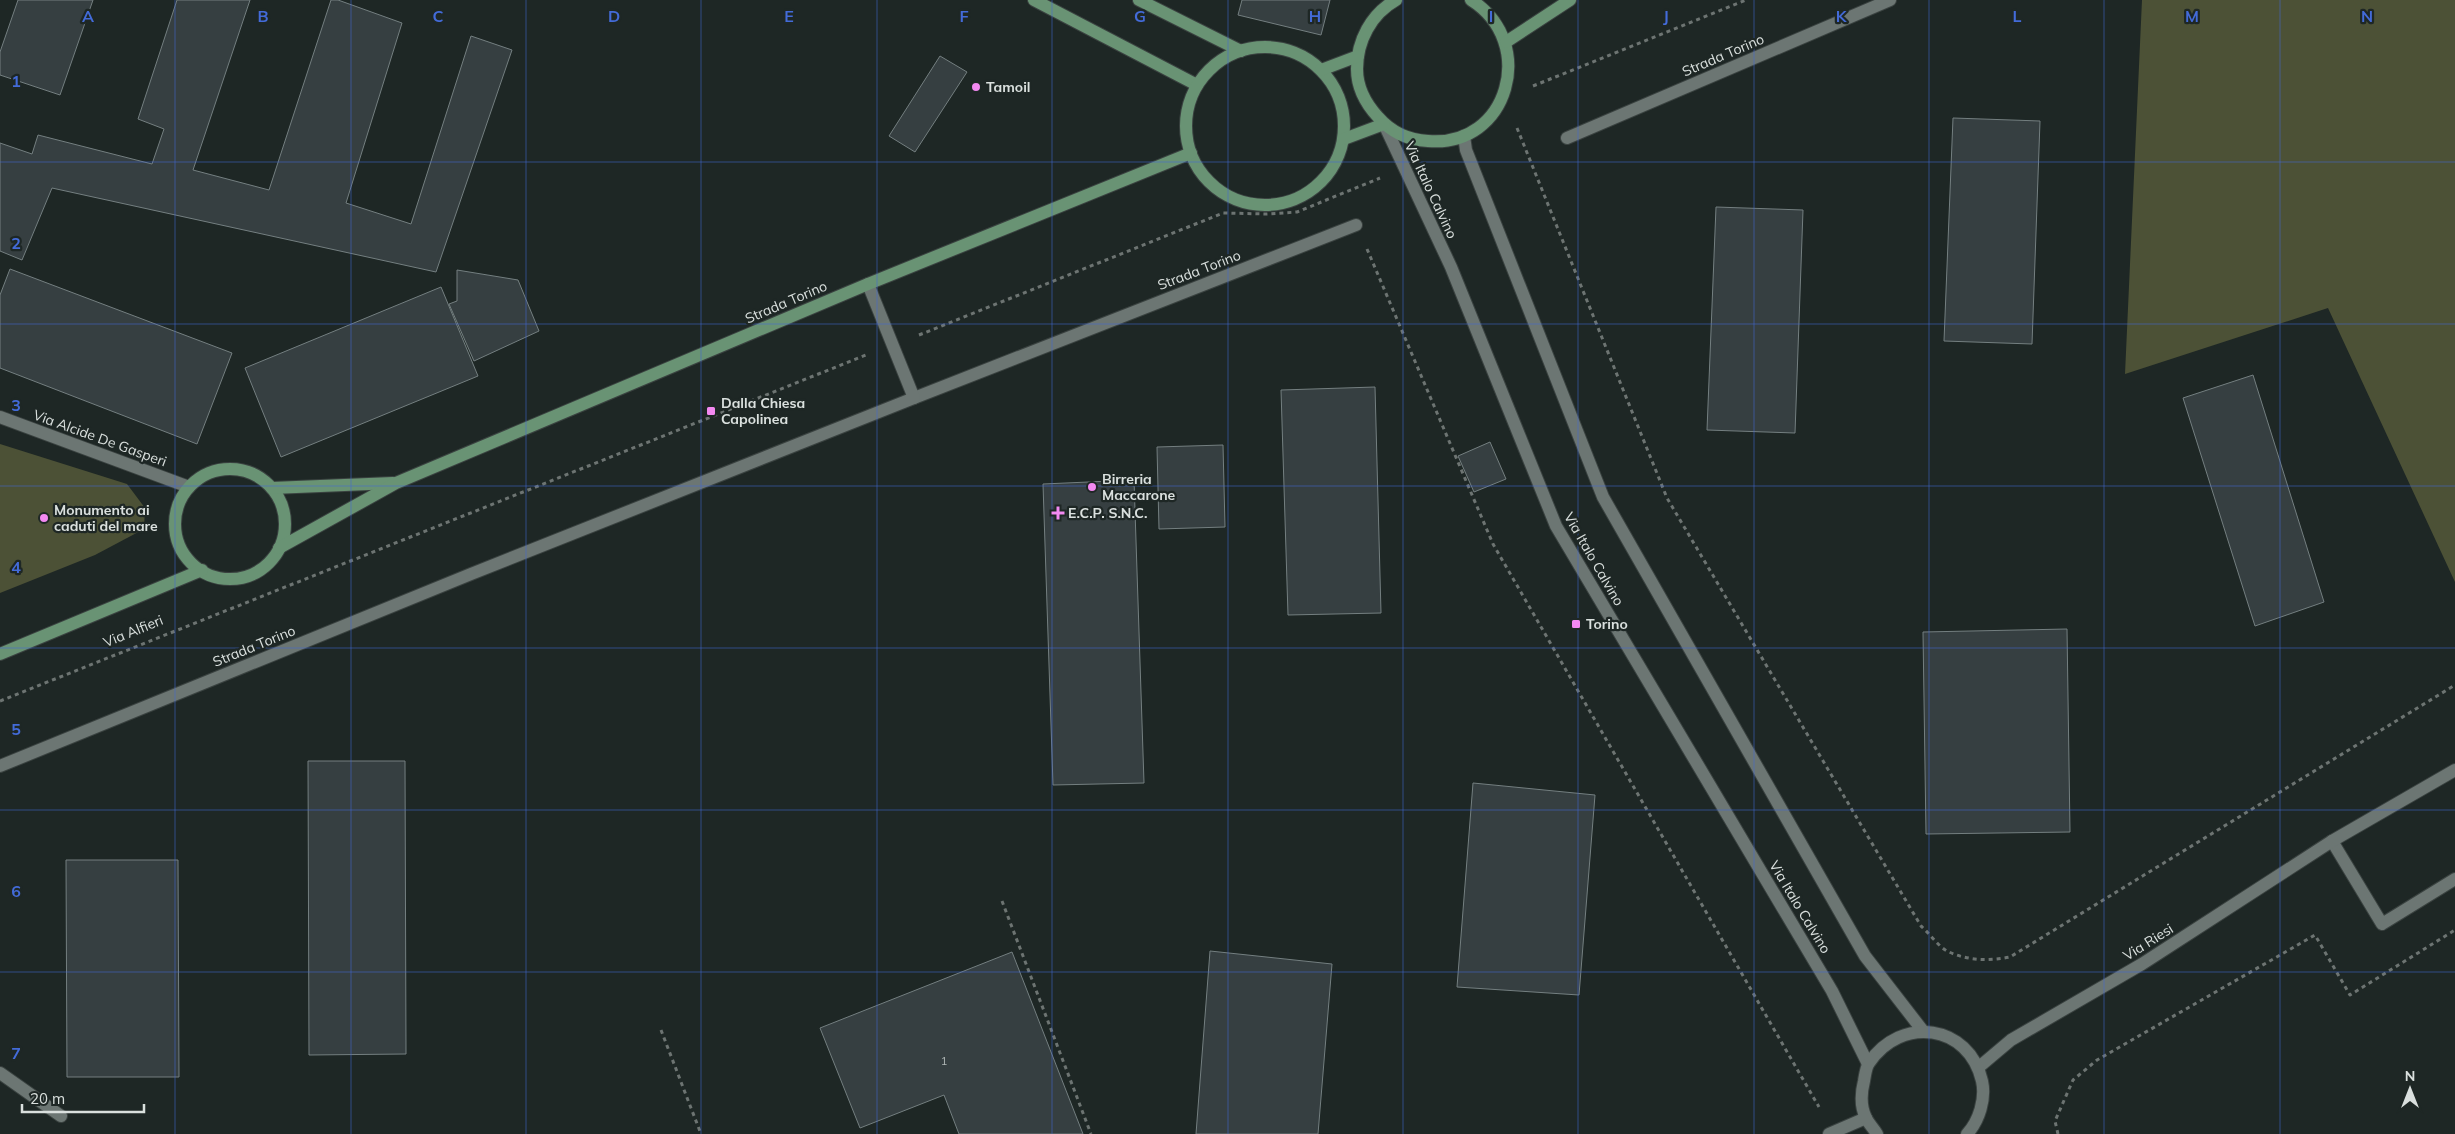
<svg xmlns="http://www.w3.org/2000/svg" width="2455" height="1134" font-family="Mulish,sans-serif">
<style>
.green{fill:#4c5136}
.building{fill:#363f41;stroke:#747f80}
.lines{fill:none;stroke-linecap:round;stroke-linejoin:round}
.lane-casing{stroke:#3a4240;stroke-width:14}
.street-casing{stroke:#3a4240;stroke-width:14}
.secondary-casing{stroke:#3a4240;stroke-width:14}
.path{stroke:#6d7472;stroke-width:3;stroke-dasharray:4 4;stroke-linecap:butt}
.lane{stroke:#6c7673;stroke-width:12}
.street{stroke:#6c7673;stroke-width:12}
.secondary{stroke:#699374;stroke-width:12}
.grid{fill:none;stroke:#436bd9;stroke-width:1;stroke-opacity:0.55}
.poi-dot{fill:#f389f1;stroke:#1e2725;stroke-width:2}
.labels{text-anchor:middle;stroke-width:4.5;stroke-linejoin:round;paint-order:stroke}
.number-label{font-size:11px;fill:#b1b8b7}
.street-label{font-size:14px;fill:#dae0de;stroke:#1e2725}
.poi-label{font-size:14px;font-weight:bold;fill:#dae0de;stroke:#1e2725;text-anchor:start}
.grid-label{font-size:16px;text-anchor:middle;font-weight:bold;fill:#436bd9;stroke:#1e2725;stroke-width:4.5;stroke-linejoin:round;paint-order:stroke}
</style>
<rect width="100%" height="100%" fill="#1e2725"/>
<g class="green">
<polygon points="2142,0 2455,0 2455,582 2328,308 2125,374"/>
<polygon points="0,444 127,484 145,508 144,529 95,555 0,593"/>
</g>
<g class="building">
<polygon points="18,0 93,0 60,95 0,75 0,52"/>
<polygon points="177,0 250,0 193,170 269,190 331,0 338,0 402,23 346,203 411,224 471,36 512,50 436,272 52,188 22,260 0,251 0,143 32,154 38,135 152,164 164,129 138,119"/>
<polygon points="1242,0 1330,0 1321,35 1238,15"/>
<polygon points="940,56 967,72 915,152 889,136"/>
<polygon points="1953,118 2040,121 2032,344 1944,341"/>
<polygon points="1716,207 1803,210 1795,433 1707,430"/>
<polygon points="10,269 232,353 197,444 0,368 0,295"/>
<polygon points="457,270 518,280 539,331 474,361 449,304 457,301"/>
<polygon points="441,287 478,376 281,457 245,368"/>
<polygon points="2253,375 2324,602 2255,626 2183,398"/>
<polygon points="1375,387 1381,613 1288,615 1281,390"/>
<polygon points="1490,442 1506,479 1474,492 1458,456"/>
<polygon points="1223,445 1225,527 1159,529 1157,447"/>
<polygon points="1134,480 1144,783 1053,785 1043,484"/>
<polygon points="2067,629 2070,832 1926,834 1923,632"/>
<polygon points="308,761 405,761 406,1054 309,1055"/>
<polygon points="1473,783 1595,795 1579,995 1457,987"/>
<polygon points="66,860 178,860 179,1077 67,1077"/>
<polygon points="1210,951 1332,964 1318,1134 1196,1134"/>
<polygon points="1012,952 1083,1134 959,1134 944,1095 860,1128 820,1028"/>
</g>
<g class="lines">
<g class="lane-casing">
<polyline id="lane" points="914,398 1356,225"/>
</g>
<g class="street-casing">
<g id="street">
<polyline points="1384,124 1451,267 1556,526 1832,991 1868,1064"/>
<polyline points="1464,136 1466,150 1603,497 1865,956 1923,1031"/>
<polyline points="1567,138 1890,0"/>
<polyline points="0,417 189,487"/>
<polyline points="0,766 471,574 914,398 868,284"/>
<polyline points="2332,841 2382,924 2455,879"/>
<polyline points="1979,1067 2011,1040 2142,964 2332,841 2455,770"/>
<polyline points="0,1073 61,1116"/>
<polyline points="1829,1134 1866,1118"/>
<path d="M1877,1134C1874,1129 1869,1124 1866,1118C1860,1106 1861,1093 1864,1081C1865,1075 1866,1067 1869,1063C1901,1015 1969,1024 1982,1081C1986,1099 1979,1121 1967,1134"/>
</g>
</g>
<g class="secondary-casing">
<g id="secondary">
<polyline points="1034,0 1197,85"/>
<polyline points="1139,0 1241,51"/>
<path d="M1396,0C1371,14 1357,41 1357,69C1357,87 1366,104 1378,117C1391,132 1408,140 1428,141C1509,148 1538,42 1471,0"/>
<polyline points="1506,42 1570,0"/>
<circle cx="1265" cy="126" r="79"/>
<polyline points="1321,70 1358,56"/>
<polyline points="1344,139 1384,124"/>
<circle cx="230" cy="524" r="55"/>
<polyline points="272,488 393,483"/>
<polyline points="279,548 396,483 868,284 1191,153"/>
<polyline points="0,654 202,570"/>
</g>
</g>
<g class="path">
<polyline points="1533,86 1746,0"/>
<path d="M1517,128L1667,498L1921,926C1929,933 1938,946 1947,951C1967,961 1989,961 2010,957L2455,685"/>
<polyline points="1367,249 1493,544 1819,1107"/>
<polyline points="919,335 1223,213 1267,214 1297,212 1380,178"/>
<polyline points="0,701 866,355"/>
<polyline points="1002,901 1091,1134"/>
<polyline points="661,1030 701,1134"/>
<polyline points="2058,1134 2055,1121 2073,1080 2097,1060 2315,935 2350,995 2455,930"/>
</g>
<use href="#lane" class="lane"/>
<use href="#street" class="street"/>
<use href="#secondary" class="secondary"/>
</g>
<path class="grid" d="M175,0V1134M351,0V1134M526,0V1134M701,0V1134M877,0V1134M1052,0V1134M1228,0V1134M1403,0V1134M1578,0V1134M1754,0V1134M1929,0V1134M2104,0V1134M2280,0V1134M0,162H2455M0,324H2455M0,486H2455M0,648H2455M0,810H2455M0,972H2455"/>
<g class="poi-dot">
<circle cx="976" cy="87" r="5"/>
<rect x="706" y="406" width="10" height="10" rx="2.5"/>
<circle cx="1092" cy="487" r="5"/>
<path d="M1055.5 505.5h5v5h5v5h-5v5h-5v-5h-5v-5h5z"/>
<circle cx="44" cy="518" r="5"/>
<rect x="1571" y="619" width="10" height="10" rx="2.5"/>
</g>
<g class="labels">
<g class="number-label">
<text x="944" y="1065">1</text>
</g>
<g class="street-label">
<text transform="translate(1723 55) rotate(-23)" y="5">Strada Torino</text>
<text transform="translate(1431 190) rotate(65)" y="5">Via Italo Calvino</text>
<text transform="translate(1199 270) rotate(-21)" y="5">Strada Torino</text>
<text transform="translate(786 302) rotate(-23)" y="5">Strada Torino</text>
<text transform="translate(100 438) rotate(20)" y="5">Via Alcide De Gasperi</text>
<text transform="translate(1594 559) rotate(60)" y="5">Via Italo Calvino</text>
<text transform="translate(133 631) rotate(-22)" y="5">Via Alfieri</text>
<text transform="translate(254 646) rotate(-22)" y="5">Strada Torino</text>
<text transform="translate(1800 907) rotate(59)" y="5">Via Italo Calvino</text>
<text transform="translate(2148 942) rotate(-32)" y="5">Via Riesi</text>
</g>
<g class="poi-label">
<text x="986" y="92">Tamoil</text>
<text x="721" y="408">Dalla Chiesa<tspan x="721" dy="16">Capolinea</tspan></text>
<text x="1102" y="484">Birreria<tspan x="1102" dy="16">Maccarone</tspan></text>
<text x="54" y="515">Monumento ai<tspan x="54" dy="16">caduti del mare</tspan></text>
<text x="1068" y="518">E.C.P. S.N.C.</text>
<text x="1586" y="629">Torino</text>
</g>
</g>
<g class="grid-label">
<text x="88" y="22">A</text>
<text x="263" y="22">B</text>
<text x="438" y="22">C</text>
<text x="614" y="22">D</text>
<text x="789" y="22">E</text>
<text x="964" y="22">F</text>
<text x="1140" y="22">G</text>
<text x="1315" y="22">H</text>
<text x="1491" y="22">I</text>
<text x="1666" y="22">J</text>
<text x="1841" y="22">K</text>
<text x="2017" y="22">L</text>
<text x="2192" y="22">M</text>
<text x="2367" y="22">N</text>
<text x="16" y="87">1</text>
<text x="16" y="249">2</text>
<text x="16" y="411">3</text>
<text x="16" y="573">4</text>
<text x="16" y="735">5</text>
<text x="16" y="897">6</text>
<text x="16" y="1059">7</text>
</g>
<g transform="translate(2410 1089)" stroke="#1e2725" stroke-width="4" paint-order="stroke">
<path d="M0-4L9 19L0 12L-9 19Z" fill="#dae0de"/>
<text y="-8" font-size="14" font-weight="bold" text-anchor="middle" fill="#dae0de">N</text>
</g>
<path d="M22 1104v8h122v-8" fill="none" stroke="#dae0de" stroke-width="2.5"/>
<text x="30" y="1104" font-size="15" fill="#dae0de" stroke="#1e2725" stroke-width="4" paint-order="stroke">20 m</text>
</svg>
